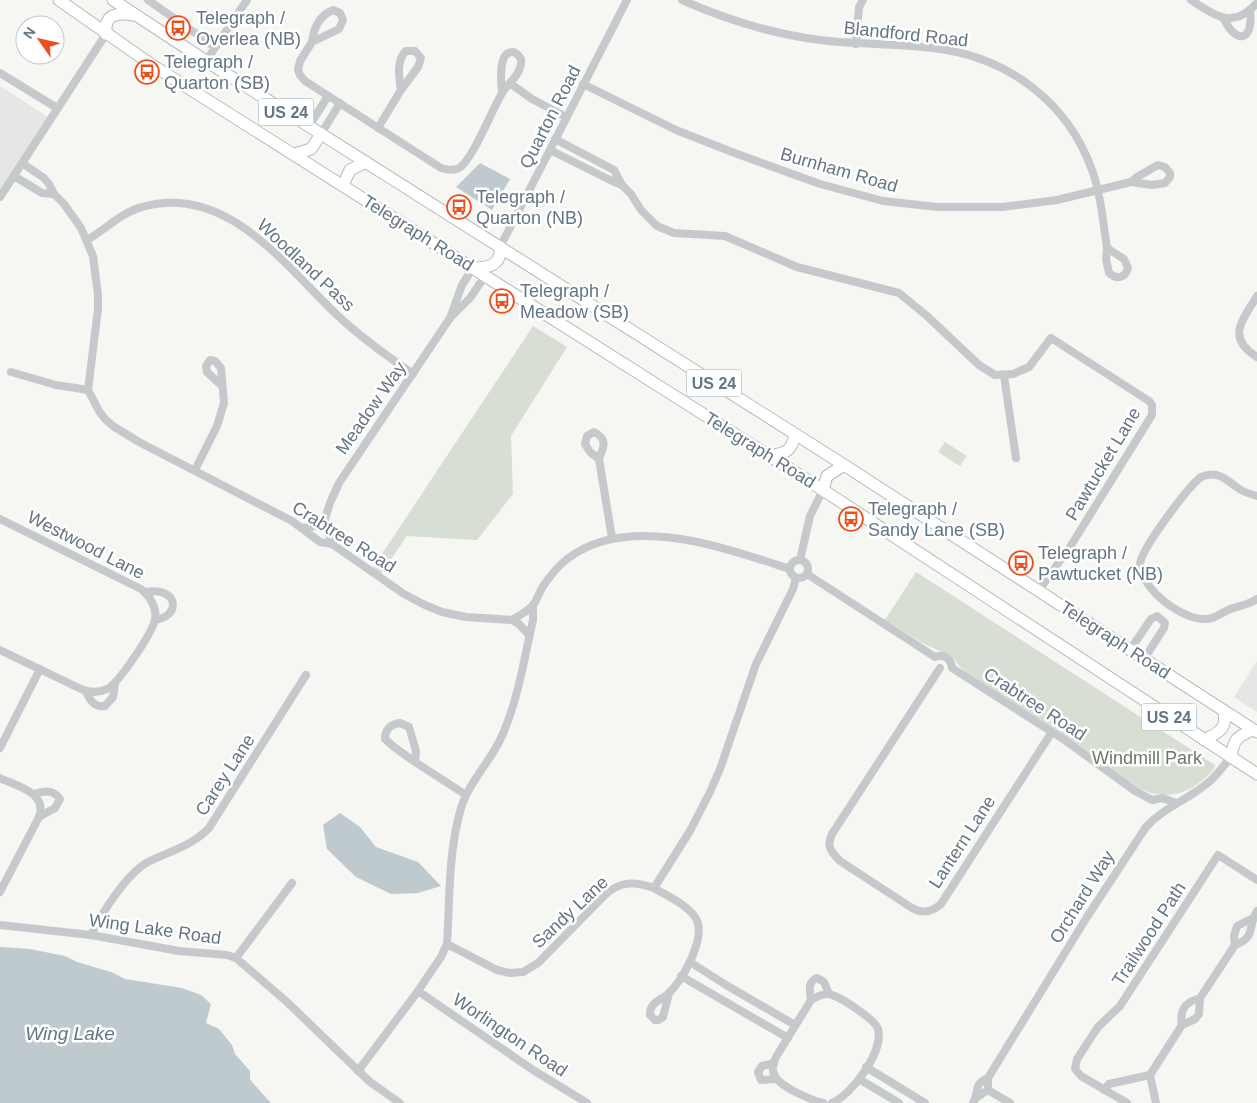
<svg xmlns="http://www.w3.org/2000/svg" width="1257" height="1103" font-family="Helvetica,sans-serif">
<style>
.built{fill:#e6e7e5}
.green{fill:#d7ded3}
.water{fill:#bfcacf}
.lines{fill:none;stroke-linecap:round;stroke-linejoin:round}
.highway-casing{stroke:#b7bbbe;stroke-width:13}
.minor{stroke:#c5c9cc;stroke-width:8}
.highway{stroke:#fff;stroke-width:11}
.labels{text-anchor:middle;stroke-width:5;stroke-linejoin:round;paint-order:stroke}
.shield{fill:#fff;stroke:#929faa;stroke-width:1}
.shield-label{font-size:16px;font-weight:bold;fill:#637685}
.poi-label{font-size:18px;fill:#637685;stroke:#fff;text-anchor:start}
.street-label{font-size:18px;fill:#637685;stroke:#fff}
.park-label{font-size:18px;fill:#677c62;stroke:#fff}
.water-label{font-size:19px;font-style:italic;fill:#5f7882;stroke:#fff}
</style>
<rect width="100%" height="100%" fill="#f6f6f2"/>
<g class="built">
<polygon points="0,86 50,118 0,194"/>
<polygon points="1257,661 1257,712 1234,697"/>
</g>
<g class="green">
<polygon points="533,326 567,347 511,436 513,494 477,540 407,536 381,574 372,569"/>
<polygon points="945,442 967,456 960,466 938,452"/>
<path d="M916,572L1215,765C1214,771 1210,773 1206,777C1189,794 1166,800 1143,790C1121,782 1103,762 1084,749C1048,724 1011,702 974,679L961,668L951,656L922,643L885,620Z"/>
</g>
<g class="water">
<polygon points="480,163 510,179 492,210 456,187"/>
<polygon points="340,813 360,827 376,847 418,862 441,886 418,893 391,894 356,877 327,849 323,825"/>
<polygon points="0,947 30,949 65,956 77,962 111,972 125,979 182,988 201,995 211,1004 206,1023 219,1029 232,1045 235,1054 250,1071 250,1079 252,1082 271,1103 0,1103"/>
</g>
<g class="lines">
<g class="highway-casing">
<g id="highway">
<polyline points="59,0 152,65 823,490 1257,774"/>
<polyline points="113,0 206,61 844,465 1257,732"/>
<path d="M106,34C104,14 117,12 134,15"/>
<polyline points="295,154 311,149 321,134"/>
<polyline points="343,185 350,170 366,162"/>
<path d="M473,268C487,268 502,266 500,247"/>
<path d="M769,456C786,453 791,452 795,435"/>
<polyline points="823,490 827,476 844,465"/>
<path d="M1204,740C1219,732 1227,730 1224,711"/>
<path d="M1231,757C1234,739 1236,737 1253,730"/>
</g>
</g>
<g class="minor">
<polyline points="148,0 215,47"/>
<path d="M682,0C725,19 773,34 820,40C860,45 900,43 940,49C1010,59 1068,103 1092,170C1101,195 1103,222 1107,248"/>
<path d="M1191,0C1216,16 1233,30 1257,3"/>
<path d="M1224,19C1237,46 1254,40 1250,10"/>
<path d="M312,42C314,27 319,16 333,10L340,13L343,20L339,29L312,42L300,61L298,70L300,75L305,81L441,168C447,170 453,171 459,168C472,161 492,110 501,95C507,83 523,74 521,59C519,56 517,52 512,52C498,52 501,83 502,93"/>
<polyline points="856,44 859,7 863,0"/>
<polyline points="206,61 247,0"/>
<polyline points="0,73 57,108"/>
<polyline points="511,84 532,99 566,117"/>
<polyline points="583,84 676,130 732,152 820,184 883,201 938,207 1003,207 1057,200 1131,182"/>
<polyline points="309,126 328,96"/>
<path d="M378,128L401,90L418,67L421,58L415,51H406C396,60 399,78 401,90"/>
<polyline points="321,134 340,103"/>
<polyline points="555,139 614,170 622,185 631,194 641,210 657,226 674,233 725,236 797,267 899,293 927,316 979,365 995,375 1013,374 1029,367 1051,338 1149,401 1152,405 1152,415 1070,547 1039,590"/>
<polyline points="550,150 610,180 622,185"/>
<path d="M22,163L44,178L49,184L54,194L64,204L81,228L93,256L98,295V309L88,390L99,411L105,419L113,426L139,442L292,521L320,542L332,544L404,594L425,605L442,612L466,617L512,620C519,616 528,611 533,605C537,600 539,593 542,588C549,577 557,567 567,559C628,512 725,548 790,569"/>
<polygon points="1158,165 1165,167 1170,173 1170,177 1165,183 1152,185 1131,182 1137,177"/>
<polyline points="14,176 42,193 54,194"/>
<polyline points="0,197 106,34"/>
<path d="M87,240C105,230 122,212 142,207C225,183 283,263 335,313C359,336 386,355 413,374"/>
<polyline points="500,247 627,0"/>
<path d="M1107,248L1124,259L1128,268C1125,278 1117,280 1109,273L1106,259Z"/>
<polyline points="473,268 462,285 450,318 470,298 485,276"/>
<path d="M1257,296C1242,321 1226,338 1257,357"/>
<polyline points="11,372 56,385 88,390"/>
<polyline points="1004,376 1016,458"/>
<path d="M599,459L590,452L585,444L587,436L594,432C608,439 604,447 599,459L612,538"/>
<polyline points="195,470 217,426 224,403 221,368 215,361 210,360 206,366 207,372 221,385"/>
<path d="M1257,496C1250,494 1243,492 1238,488C1225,479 1218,470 1201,477C1188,487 1140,550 1140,565C1142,590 1183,621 1207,619C1216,618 1221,613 1228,610C1238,606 1248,605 1257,599"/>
<path d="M0,519L141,589C150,596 157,608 155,619C153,632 119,683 107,689C98,693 90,693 81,689L0,650"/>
<polyline points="303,528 315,526 325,519"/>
<polyline points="332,544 325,519 330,503 339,483 450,318"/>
<circle cx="799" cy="569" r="9"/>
<polyline points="800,560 810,516 823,490"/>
<path d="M807,574L935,657C944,653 951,659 952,668L1066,741L1135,791L1152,800L1162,798L1177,803"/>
<path d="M146,592C178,586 182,616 155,620"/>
<polyline points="512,620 519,624 529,635"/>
<polyline points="1130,650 1151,619 1157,616 1165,623 1164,628 1144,659"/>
<path d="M940,668L832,834C826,846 831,852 840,861L912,908C923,914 932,912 941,904L1052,732"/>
<path d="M86,691C89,700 95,708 105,706L113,697L115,684"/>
<polyline points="0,748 40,669"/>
<path d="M415,762L394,747L385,739C385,729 391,724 400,723L409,727L416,751L415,762L466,795"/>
<path d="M0,778C17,786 48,793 39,817L0,892"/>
<path d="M34,794C44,791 53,789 60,799L55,808L39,817"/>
<path d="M654,888C667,896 686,904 695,917C708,935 683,980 669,993C662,1000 649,1002 650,1015L655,1020H658L663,1017L669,993"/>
<path d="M1253,918L1237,926L1234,936L1235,945C1257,937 1247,926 1257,911"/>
<polyline points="0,925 91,935 179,951 227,955 236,958 287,1002 370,1082 400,1103"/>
<path d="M91,935C102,913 126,874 148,862C170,851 192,846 209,828L306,675"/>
<path d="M447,944C450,899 448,852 461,808C469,782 490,762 501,738C518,701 524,659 533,620V605"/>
<polyline points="236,958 292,883"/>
<polyline points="690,962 726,985 795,1025"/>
<polyline points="681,976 788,1038"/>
<polyline points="418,991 533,1070 587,1103"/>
<path d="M1200,998C1185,1002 1179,1010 1182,1025L1195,1019L1199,1014L1200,998L1235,945"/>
<path d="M811,1000C810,991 807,982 817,978L824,982L829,994"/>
<polyline points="774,1063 762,1066 758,1072 761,1080 776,1079"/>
<polyline points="866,1067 925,1103"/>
<path d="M358,1071L418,991L441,957L447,944L497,970L510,973L523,972L538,963L605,895C620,881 635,881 654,888L690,831L710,792L720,769L756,664L793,589L796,578"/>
<polyline points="1150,1075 1182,1025"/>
<polyline points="859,1079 899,1103"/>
<polyline points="988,1090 1010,1103"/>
<polyline points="1104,1090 1109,1084 1150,1075 1156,1103"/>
<polyline points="976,1098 988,1090 988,1078"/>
<path d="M823,1103C811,1100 780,1087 775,1076C771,1070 773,1064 776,1057L811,1000C816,997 822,993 829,994C839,996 875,1019 878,1029C884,1051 852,1095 832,1103"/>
<path d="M973,1103C980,1092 972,1085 988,1078L1087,917L1146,827C1164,807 1190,799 1210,781C1218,774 1224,765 1231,757"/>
<polyline points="1127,1103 1081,1076 1075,1069 1077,1059 1098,1027 1120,1006 1218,855 1257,880"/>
</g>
<use href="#highway" class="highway"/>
</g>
<defs>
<g id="bus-ring" transform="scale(1.25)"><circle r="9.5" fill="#fff" stroke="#ed4e1b" stroke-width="1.5"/><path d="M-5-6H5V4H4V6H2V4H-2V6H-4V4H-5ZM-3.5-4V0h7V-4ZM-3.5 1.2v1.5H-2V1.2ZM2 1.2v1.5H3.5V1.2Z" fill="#ed4e1b"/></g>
</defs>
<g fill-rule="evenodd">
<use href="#bus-ring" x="178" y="28"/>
<use href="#bus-ring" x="147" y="72"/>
<use href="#bus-ring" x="459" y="207"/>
<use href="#bus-ring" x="502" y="301"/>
<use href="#bus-ring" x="851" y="519"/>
<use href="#bus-ring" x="1021" y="563"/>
</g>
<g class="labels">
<g class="shield">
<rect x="258.5" y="98.5" width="55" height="27" rx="4"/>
<rect x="686.5" y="369.5" width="55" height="27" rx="4"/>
<rect x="1141.5" y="703.5" width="55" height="27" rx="4"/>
</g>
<g class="shield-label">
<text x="286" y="118">US 24</text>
<text x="714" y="389">US 24</text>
<text x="1169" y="723">US 24</text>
</g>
<g class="poi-label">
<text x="196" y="24">Telegraph /<tspan x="196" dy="21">Overlea (NB)</tspan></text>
<text x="164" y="68">Telegraph /<tspan x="164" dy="21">Quarton (SB)</tspan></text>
<text x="476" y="203">Telegraph /<tspan x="476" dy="21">Quarton (NB)</tspan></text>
<text x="520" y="297">Telegraph /<tspan x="520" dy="21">Meadow (SB)</tspan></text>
<text x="868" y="515">Telegraph /<tspan x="868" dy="21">Sandy Lane (SB)</tspan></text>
<text x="1038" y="559">Telegraph /<tspan x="1038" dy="21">Pawtucket (NB)</tspan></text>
</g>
<g class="street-label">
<text transform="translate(906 34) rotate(6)" y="6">Blandford Road</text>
<text transform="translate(550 117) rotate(-63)" y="6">Quarton Road</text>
<text transform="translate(839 170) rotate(16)" y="6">Burnham Road</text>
<text transform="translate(418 233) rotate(32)" y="6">Telegraph Road</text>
<text transform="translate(306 265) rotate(43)" y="6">Woodland Pass</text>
<text transform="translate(371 408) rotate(-55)" y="6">Meadow Way</text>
<text transform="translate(760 450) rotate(32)" y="6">Telegraph Road</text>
<text transform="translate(1103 464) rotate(-59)" y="6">Pawtucket Lane</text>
<text transform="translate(344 537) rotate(32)" y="6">Crabtree Road</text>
<text transform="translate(86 545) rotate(27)" y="6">Westwood Lane</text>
<text transform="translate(1115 640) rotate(33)" y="6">Telegraph Road</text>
<text transform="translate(1035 704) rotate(33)" y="6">Crabtree Road</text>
<text transform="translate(225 775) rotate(-57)" y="6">Carey Lane</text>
<text transform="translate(962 842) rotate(-57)" y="6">Lantern Lane</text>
<text transform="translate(1082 897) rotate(-58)" y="6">Orchard Way</text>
<text transform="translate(570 912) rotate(-43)" y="6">Sandy Lane</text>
<text transform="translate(155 929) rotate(8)" y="6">Wing Lake Road</text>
<text transform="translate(1149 934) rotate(-57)" y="6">Trailwood Path</text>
<text transform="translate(510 1035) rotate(34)" y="6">Worlington Road</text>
</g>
<g class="park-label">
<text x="1147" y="764">Windmill Park</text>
</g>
<g class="water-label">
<text x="70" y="1040">Wing Lake</text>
</g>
</g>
<g transform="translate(40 40) rotate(304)"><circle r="24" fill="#ffffff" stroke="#c1c8ce"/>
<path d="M0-4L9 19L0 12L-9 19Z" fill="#ed4e1b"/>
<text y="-8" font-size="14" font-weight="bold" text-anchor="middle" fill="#637685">N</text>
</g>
</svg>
